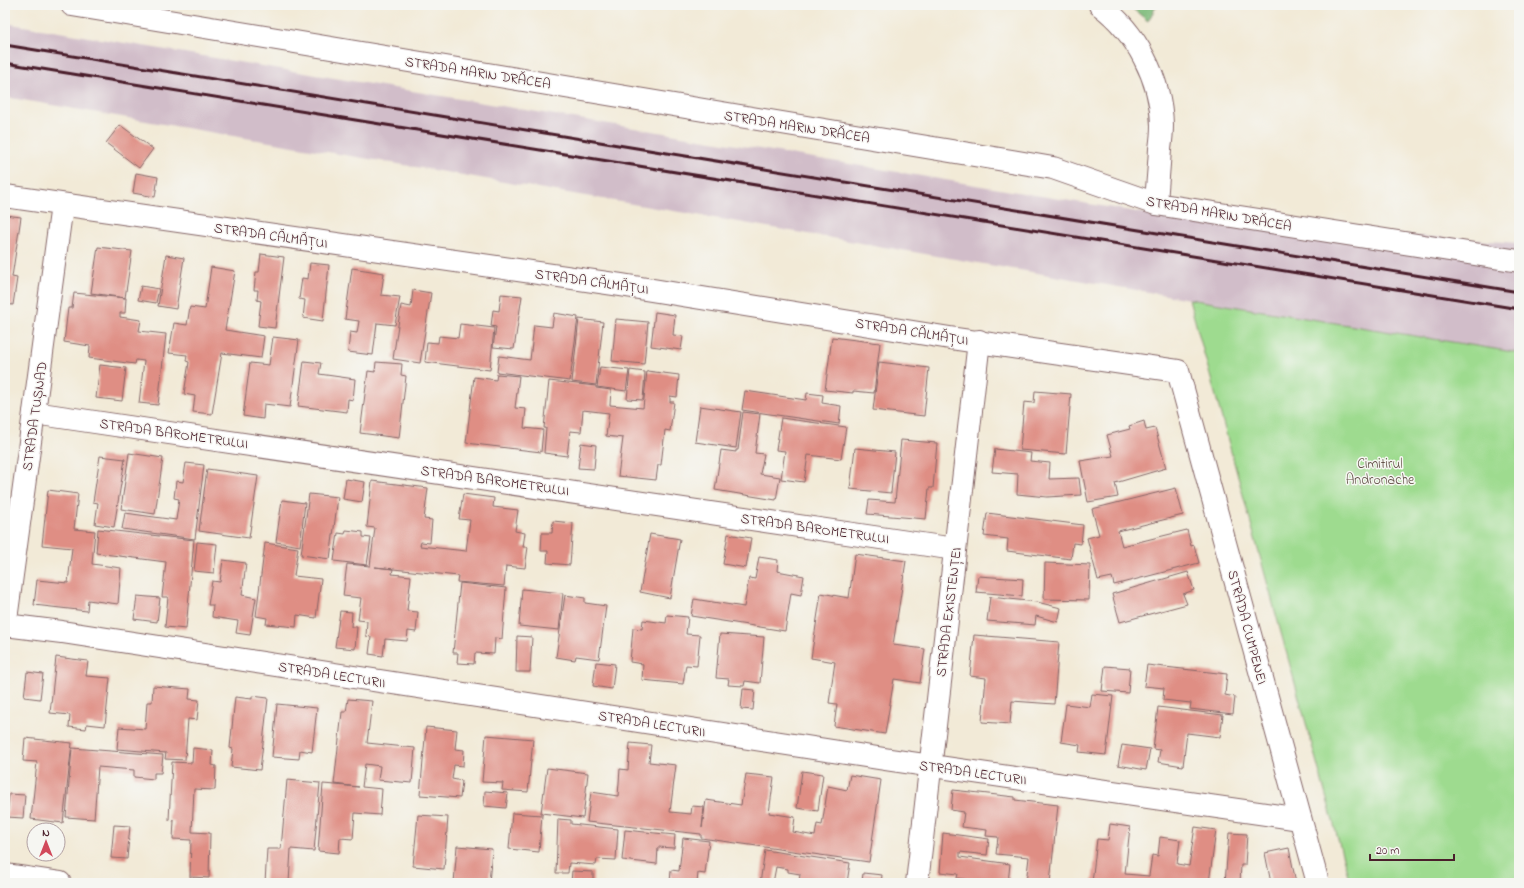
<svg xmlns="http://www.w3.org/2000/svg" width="1524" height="888" font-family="'Indie Flower',sans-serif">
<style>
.industrial{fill:#d1bdc9}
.green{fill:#9edb8f;stroke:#747d5d}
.forest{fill:#7ebb7a;stroke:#646d52}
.building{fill:#df8e84}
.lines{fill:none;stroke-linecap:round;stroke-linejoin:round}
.minor-casing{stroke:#856667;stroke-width:24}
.minor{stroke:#fff;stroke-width:22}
.rail{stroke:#4a1f2b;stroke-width:3}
.labels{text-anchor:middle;stroke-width:3;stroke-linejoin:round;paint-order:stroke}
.street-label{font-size:14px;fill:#4a1f2b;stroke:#f6f6f2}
.park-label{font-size:14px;fill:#5f4e44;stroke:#f6f6f2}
</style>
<rect width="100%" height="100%" fill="#f6f6f2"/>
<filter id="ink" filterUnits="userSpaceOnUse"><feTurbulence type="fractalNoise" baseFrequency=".025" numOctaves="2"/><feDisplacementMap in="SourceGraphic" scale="8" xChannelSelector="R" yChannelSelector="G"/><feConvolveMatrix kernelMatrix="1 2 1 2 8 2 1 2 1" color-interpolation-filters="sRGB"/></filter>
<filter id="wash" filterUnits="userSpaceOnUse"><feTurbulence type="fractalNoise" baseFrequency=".012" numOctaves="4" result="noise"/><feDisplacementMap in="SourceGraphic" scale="16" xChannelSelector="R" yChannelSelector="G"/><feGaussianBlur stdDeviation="0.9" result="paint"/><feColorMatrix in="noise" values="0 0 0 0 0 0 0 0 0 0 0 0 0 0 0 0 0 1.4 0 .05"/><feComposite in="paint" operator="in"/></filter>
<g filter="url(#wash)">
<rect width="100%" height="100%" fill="#f2ead7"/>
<polygon class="industrial" points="5,23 1179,219 1519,243 1519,353 1189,299 5,97"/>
<polygon class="green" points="1189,299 1519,353 1519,883 1350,883"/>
<polygon class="forest" points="1128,5 1157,5 1148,21"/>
<g id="blocks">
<g class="building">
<polygon points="120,125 153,149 139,168 106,143"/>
<polygon points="136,173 158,177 155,197 133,193"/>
<polygon points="5,215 21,217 12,277 17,278 13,305 5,304"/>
<polygon points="98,247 132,251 125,298 91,293"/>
<polygon points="261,254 284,257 275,328 258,326 261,301 257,300 258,290 254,290 256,272 259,272"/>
<polygon points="166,255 184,258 176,309 158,306"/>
<polygon points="310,263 329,265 323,321 303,318 305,300 299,299 302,278 308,279"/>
<polygon points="211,267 235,271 225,330 264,336 261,358 222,353 212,414 193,412 195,396 184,394 189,362 186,361 187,355 169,353 174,323 187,325 190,307 205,309"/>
<polygon points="352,268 384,273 381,295 400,297 395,325 377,323 373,355 348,352 350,332 357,333 359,321 345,319"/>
<polygon points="141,286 159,289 156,303 138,300"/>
<polygon points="413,290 431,293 420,363 393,359 401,305 411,307"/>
<polygon points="74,293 126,298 125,313 120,313 120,317 141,320 139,331 166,334 158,405 139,403 144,361 136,360 135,364 89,358 90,346 64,342 68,308 72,308"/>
<polygon points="501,294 522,296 514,349 493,347 496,327 491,326 493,310 499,311"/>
<polygon points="655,312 675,315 673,335 683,336 681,350 651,346"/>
<polygon points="554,313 578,317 570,381 497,372 499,356 530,360 534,325 552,327"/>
<polygon points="579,319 603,322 596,385 572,382"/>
<polygon points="616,319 648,322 644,364 612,361"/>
<polygon points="460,324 494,328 490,370 425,362 427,342 438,343 439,336 458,338"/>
<polygon points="273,337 299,340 290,407 264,404 263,419 243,416 250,363 269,365"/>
<polygon points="832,337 880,343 874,393 853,391 853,393 825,390"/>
<polygon points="304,361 321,363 319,374 355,379 353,400 348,399 347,412 298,406"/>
<polygon points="376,362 402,364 401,375 406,376 399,438 360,433 368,371 375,372"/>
<polygon points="879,362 929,368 924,416 873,410"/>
<polygon points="100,365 126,368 122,401 96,398"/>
<polygon points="600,367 629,370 626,391 597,387"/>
<polygon points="630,370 645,372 643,400 627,399"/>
<polygon points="647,371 679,375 677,397 670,396 670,402 674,402 670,431 665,430 661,465 658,465 656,480 618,476 623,438 606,436 609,413 583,410 581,432 570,431 567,456 544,453 546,428 544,428 549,381 596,386 596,388 611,390 610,405 643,408"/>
<polygon points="497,374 519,376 515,408 526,409 524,428 543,430 541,452 466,443 474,377 496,380"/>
<polygon points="745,391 806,400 807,393 823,395 822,403 841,406 839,424 742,410"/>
<polygon points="1035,391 1071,394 1066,454 1020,450 1024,402 1034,403"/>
<polygon points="700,406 741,412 736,448 695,442"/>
<polygon points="743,412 760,414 755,453 764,454 760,474 780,477 776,500 715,490 721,450 736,452 736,450 738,450"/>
<polygon points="781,418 846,427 841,459 808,455 804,482 781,479 785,451 776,450"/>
<polygon points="1144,421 1146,430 1155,428 1166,468 1115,483 1118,497 1088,502 1080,461 1113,456 1107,435 1130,429 1129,426"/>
<polygon points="901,440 937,443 933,488 929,488 926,519 867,514 869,500 895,502"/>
<polygon points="581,443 596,445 594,469 578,468"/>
<polygon points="855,448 895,452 891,493 850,489"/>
<polygon points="995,449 1031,453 1030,461 1050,463 1049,479 1079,478 1081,495 1047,497 1017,494 1018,474 992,472"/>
<polygon points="129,453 163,458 155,514 121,509"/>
<polygon points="100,456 125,459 114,527 95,524 98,503 93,502"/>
<polygon points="186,463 204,465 195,539 122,529 125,513 176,520 179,499 174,498 176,481 183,482"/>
<polygon points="207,469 258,476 249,538 199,531"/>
<polygon points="346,479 365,482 362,502 343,499"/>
<polygon points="372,481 428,488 424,519 432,520 430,543 421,542 420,546 466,551 470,520 459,519 463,494 494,498 493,507 518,510 515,531 525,533 523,547 528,547 525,568 506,566 504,586 457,582 458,576 375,567 393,569 392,574 411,576 407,611 418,612 416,632 408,631 407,641 385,639 383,656 369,654 371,637 366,636 367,621 358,620 361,598 343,596 347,564 370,566 375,528 367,527"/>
<polygon points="1176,488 1183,515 1118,531 1122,546 1187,530 1191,546 1194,545 1199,563 1114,585 1112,577 1098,580 1087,538 1099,535 1092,509"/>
<polygon points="48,490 78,494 74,529 95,531 92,564 121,568 118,604 88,600 87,611 34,605 37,580 68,583 72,548 42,545"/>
<polygon points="309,494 338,497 330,559 301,555"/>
<polygon points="282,500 305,503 300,546 276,542"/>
<polygon points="987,513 1083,525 1081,544 1073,543 1071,559 1007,551 1008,539 984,536"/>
<polygon points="553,521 573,523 570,565 547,563 548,551 541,551 542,533 552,533"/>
<polygon points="98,529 194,540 186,629 165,627 168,597 162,597 166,562 96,553"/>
<polygon points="346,530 363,532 363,537 371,538 367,565 334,561 338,533 345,534"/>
<polygon points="650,534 680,539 670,598 640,592"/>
<polygon points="728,534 751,538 746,568 723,564"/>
<polygon points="197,542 217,544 214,573 194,571"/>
<polygon points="265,543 298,548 294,576 321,579 316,618 297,615 296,627 266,624 267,618 256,616"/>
<polygon points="855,554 906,561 893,645 925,649 920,683 894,679 885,734 834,726 837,704 829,703 835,662 811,658 821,593 849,598"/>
<polygon points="759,557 778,560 777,571 804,576 801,595 791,593 785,631 691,616 694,599 744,607 749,578 755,579"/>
<polygon points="223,560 246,563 242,595 256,598 250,635 236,633 238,621 212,617 213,605 208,605 212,581 220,582"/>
<polygon points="1045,563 1090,565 1089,600 1044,599"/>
<polygon points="1188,572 1194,590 1183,594 1187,604 1120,622 1112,594"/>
<polygon points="978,576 1023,579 1022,596 976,592"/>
<polygon points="460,583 506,588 502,639 495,638 494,654 475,653 474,664 457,663 458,653 453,653"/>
<polygon points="522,589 563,593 559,630 519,626"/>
<polygon points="565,595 585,598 585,603 606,606 599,659 576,656 575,660 556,657"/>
<polygon points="137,596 160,598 157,622 134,619"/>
<polygon points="990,597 1037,602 1061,608 1058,622 1036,616 1035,625 987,621"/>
<polygon points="340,611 352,612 351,627 357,627 355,649 335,647"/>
<polygon points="667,615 688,617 686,634 700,635 697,666 686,665 683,684 642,680 643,664 630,662 633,628 642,629 643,620 666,623"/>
<polygon points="720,634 764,637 760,683 745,681 744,686 728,685 729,679 716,678"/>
<polygon points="974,635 1059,642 1054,704 1012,701 1010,724 982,722 986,678 970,676"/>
<polygon points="517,636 532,637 530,672 516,672"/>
<polygon points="56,657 88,661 86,676 110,678 105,726 87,724 86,729 69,727 70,715 50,713"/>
<polygon points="596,662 615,664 612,689 593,686"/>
<polygon points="1147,665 1227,674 1225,695 1235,697 1233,714 1190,709 1191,703 1163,700 1164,688 1144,686"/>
<polygon points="1105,666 1130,668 1128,693 1102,691"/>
<polygon points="27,672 43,674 40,699 24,697"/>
<polygon points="153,686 190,689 189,699 199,700 197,720 188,719 185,760 165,759 166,753 117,749 119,727 145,729 147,702 152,702"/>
<polygon points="743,689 755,690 753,710 741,709"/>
<polygon points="1092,694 1113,696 1106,755 1079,752 1080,745 1061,742 1066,704 1090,707"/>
<polygon points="252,696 268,698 260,770 231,767 233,749 230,748 235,697 252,699"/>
<polygon points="348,699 372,701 367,743 415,748 412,783 378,780 380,766 365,764 362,787 382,789 380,815 355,813 353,839 340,838 339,853 318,851 323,784 359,787 334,784 342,712 346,712"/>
<polygon points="277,704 317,708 312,752 300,750 299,759 272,757"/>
<polygon points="1158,707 1223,715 1220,737 1187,733 1183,766 1158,762 1160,750 1153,749"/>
<polygon points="426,727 457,730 455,749 464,750 463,766 454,765 452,779 462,781 460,798 420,795"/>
<polygon points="486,735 533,739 528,792 502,790 503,783 482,782"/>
<polygon points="25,738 72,743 63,823 31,819 37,762 23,761"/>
<polygon points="630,743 651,745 649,762 676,765 670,812 691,814 692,806 704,807 702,828 706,800 741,805 746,774 774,777 769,813 795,817 793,832 815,836 817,824 822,825 828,786 847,790 850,775 881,780 869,862 701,838 701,834 587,822 591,792 618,796 620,769 628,770"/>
<polygon points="1122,745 1150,749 1146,770 1118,765"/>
<polygon points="72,748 163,755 161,773 154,773 154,779 134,777 134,770 98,767 94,819 66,817"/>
<polygon points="193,748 213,750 212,765 216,766 215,790 194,789 192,832 210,833 209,878 190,877 191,840 173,839 174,821 169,820 172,762 192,763"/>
<polygon points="547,768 588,773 583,818 541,813"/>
<polygon points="802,771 823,774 818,811 797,808"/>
<polygon points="287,780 320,783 314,851 291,849 289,883 265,883 267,849 281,849"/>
<polygon points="953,790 1015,797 1015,800 1058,805 1050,883 1026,883 1029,857 996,854 998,837 986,836 987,830 962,827 964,812 951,810"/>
<polygon points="485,791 508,793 506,808 484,806"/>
<polygon points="9,794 25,795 23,818 7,817"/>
<polygon points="512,813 542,815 539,852 509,849"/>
<polygon points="418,815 448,817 444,869 413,866"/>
<polygon points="558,819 571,820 571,824 618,829 616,860 597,859 596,865 569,863 568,873 556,873"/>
<polygon points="1110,824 1130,827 1125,874 1149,876 1152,855 1158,856 1160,837 1180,840 1177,864 1189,866 1195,827 1216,830 1209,883 1092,883 1097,839 1108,840"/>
<polygon points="114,825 130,826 127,859 111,858"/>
<polygon points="625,830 675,835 674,848 658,847 657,864 622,860"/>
<polygon points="943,833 989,839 987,855 960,852 960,857 1010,864 1008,883 974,883 975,881 957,878 958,874 940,872"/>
<polygon points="1229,833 1247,834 1245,865 1241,865 1240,883 1225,883"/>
<polygon points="683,838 709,841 705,874 698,873 697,883 670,883 671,870 679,871"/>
<polygon points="457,846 492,849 489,883 454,883"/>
<polygon points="1289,848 1296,883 1271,883 1265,853"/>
<polygon points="765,850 850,863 847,883 799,883 800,874 788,872 788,869 776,867 773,883 760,883"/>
<polygon points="572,871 593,872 593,883 571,883"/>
<polygon points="863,873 882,875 881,883 857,883 857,881 862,882"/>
</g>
</g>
</g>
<g filter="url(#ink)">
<use href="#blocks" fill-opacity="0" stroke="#856667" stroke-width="1"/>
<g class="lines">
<g class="minor-casing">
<g id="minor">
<polyline points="72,5 1053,168 1156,204 1519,261"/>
<path d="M1100,5C1136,32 1161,79 1162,125C1162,133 1161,142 1160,149C1159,168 1157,186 1156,204"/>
<polyline points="5,196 621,285 950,338 1178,371 1318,883"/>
<polyline points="34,413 955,549"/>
<polyline points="5,625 62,632 891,760 1300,819"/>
<polyline points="5,627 62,205"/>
<polyline points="5,875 60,883"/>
<polyline points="917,883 979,341"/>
</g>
</g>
<use href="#minor" class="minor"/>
<g class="rail">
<polyline points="5,45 1519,292"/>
<polyline points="5,63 1519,309"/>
</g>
</g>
</g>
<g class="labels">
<g class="street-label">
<text transform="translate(478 72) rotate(9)" y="5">STRADA MARIN DRĂCEA</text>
<text transform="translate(797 126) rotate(9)" y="5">STRADA MARIN DRĂCEA</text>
<text transform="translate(1219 213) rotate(10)" y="5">STRADA MARIN DRĂCEA</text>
<text transform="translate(271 235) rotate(8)" y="5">STRADA CĂLMĂȚUI</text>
<text transform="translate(592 281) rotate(8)" y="5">STRADA CĂLMĂȚUI</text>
<text transform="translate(912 331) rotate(9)" y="5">STRADA CĂLMĂȚUI</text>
<text transform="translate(34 416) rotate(-82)" y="5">STRADA TUȘNAD</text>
<text transform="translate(174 433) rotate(8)" y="5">STRADA BAROMETRULUI</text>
<text transform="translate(495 480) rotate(8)" y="5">STRADA BAROMETRULUI</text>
<text transform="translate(815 528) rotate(8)" y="5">STRADA BAROMETRULUI</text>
<text transform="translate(948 612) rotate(-83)" y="5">STRADA EXISTENȚEI</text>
<text transform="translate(1248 627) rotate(75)" y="5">STRADA CUMPENEI</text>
<text transform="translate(332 674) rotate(9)" y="5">STRADA LECTURII</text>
<text transform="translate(652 723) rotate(9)" y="5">STRADA LECTURII</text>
<text transform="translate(973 772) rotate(8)" y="5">STRADA LECTURII</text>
</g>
<g class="park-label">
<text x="1380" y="468">Cimitirul<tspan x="1380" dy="16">Andronache</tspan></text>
</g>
</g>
<rect width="1524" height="888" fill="none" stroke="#f6f6f2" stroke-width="20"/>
<g transform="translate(46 842)"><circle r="19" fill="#f6f6f2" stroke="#b1a0a2"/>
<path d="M0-3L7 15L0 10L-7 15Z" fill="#d1495b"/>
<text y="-6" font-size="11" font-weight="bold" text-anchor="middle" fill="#4a1f2b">N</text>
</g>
<path d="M1370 854v6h84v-6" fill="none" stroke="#4a1f2b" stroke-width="2"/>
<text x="1376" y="854" font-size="12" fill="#4a1f2b" stroke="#f6f6f2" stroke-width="3" paint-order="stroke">20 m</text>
</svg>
